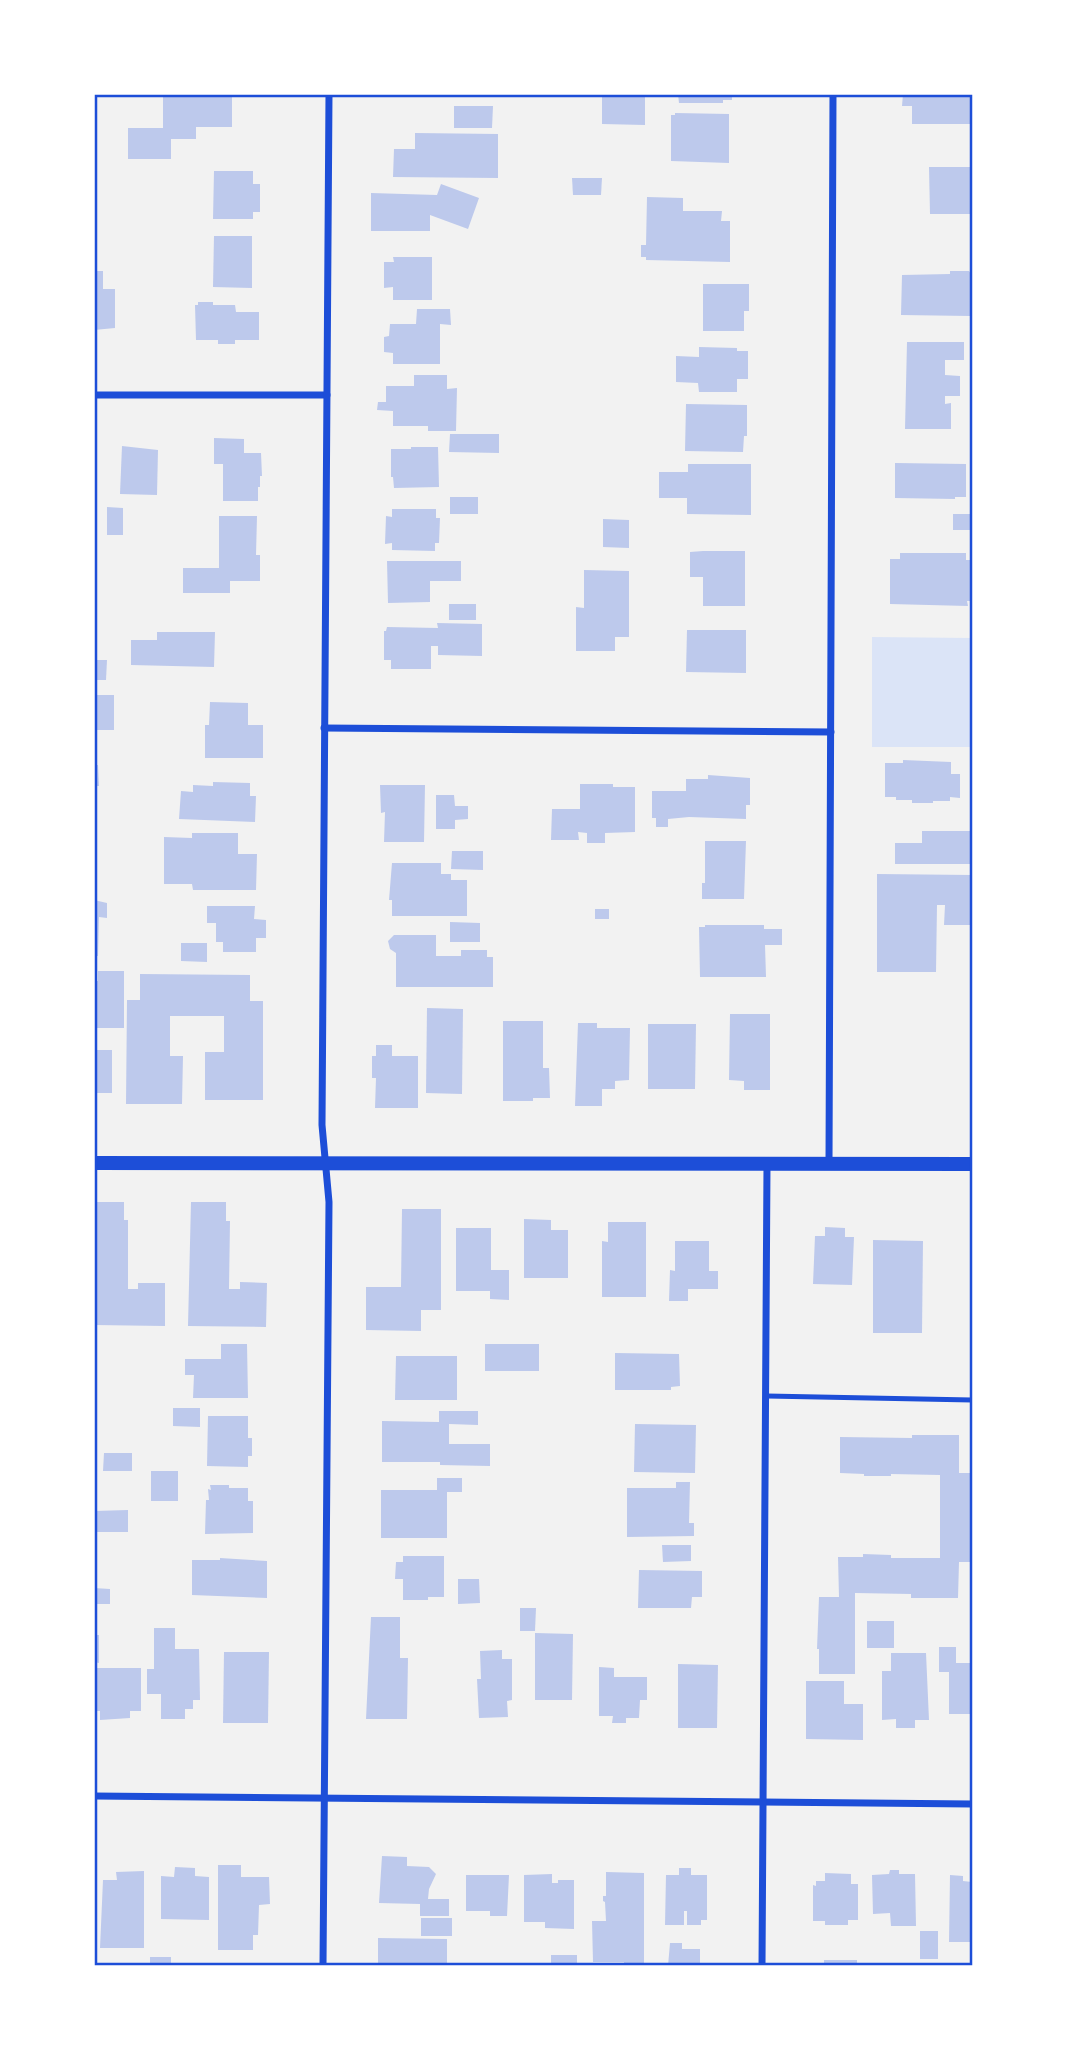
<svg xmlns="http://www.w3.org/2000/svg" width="1067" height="2060" font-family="Montserrat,sans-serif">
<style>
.green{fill:#dbe4f7}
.building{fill:#bdc9ec}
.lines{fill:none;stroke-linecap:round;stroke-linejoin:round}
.service{stroke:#1d4ed8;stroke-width:5}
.minor{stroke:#1d4ed8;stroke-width:7}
.secondary{stroke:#1d4ed8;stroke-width:14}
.neatline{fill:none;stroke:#1d4ed8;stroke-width:2.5}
</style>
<rect width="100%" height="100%" fill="#f2f2f2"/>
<polygon class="green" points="872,637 972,638 972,747 872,747"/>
<g class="building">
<polygon points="163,94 232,94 232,127 196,127 196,139 171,139 171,159 128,159 128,128 163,128"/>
<polygon points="602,94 645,94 645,125 602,124"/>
<polygon points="678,94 732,94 732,100 723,100 723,103 679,103"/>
<polygon points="903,94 972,94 972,124 912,124 912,106 902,106"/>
<polygon points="454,106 493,106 492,128 454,128"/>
<polygon points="675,113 729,114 729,163 671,161 671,115 675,115"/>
<polygon points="415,133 498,134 498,178 393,177 394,149 415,149"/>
<polygon points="929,167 972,167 972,214 930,214"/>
<polygon points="214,171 253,171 253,184 260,184 260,212 253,212 253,219 213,219"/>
<polygon points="572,178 602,178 601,195 573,195"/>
<polygon points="441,184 479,198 468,229 430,215 430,231 371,231 371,193 437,195"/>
<polygon points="647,197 683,198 683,211 722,211 721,221 730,221 730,262 646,260 646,257 641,257 641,245 646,245"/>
<polygon points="214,236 252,236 252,288 213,287"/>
<polygon points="393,257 432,257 432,300 393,300 393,287 384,288 384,262 394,262"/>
<polygon points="94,271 103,271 103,289 115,289 115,328 94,330"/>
<polygon points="950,271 969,271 971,274 970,316 901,315 902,275 950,274"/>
<polygon points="703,284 749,284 749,311 744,311 744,331 703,331"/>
<polygon points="198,302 213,302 213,305 235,305 236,312 259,312 259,340 235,340 235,344 218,344 218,340 196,340 195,305 198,305"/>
<polygon points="417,309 450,309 451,325 440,324 440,364 393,364 393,353 384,352 384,337 389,336 390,324 416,324"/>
<polygon points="907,342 964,342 964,360 945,360 945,375 960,376 960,396 945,396 945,404 951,403 951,429 905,429"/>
<polygon points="699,347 737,348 737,351 748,351 748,379 737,379 737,392 699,392 698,383 676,382 676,356 699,357"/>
<polygon points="414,375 447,375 447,389 457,388 456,431 428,431 428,426 393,426 393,411 377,410 378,402 386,402 386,386 414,386"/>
<polygon points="686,404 747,405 747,436 744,436 743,452 685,451"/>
<polygon points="450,434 499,434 499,453 449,452"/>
<polygon points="214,438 244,439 244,453 261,453 262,476 260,476 260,487 258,487 258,501 223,501 223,464 214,464"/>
<polygon points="122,446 158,450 157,495 120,494"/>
<polygon points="411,447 438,447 439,487 394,488 393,477 391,477 391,449 411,449"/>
<polygon points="895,463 966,464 966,497 955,497 955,499 895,498"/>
<polygon points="688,464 751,464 751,515 687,514 687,498 659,498 659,472 688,472"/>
<rect x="450" y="497" width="28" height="17"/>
<polygon points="107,507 123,508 123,535 107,535"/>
<polygon points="392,509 436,509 436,518 440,518 439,543 435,543 435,551 392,550 392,543 385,544 386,516 392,517"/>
<rect x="953" y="514" width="19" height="16"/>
<polygon points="219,516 257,516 256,555 260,555 260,581 230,581 230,593 183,593 183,568 219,568"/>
<polygon points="603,519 629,520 629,548 603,547"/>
<polygon points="703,551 745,551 745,606 703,606 703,577 690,577 690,552"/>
<polygon points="900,553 966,553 966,560 972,560 972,601 967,601 968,606 890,604 890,559 900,559"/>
<polygon points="387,561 461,561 461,581 430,581 430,602 388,603"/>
<polygon points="584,570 629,571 629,637 615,637 615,651 576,651 576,607 584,608"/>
<rect x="449" y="604" width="27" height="16"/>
<polygon points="437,623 482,624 482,656 438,655 438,646 431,646 431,669 391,669 391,660 384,660 384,631 386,631 387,627 438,628"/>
<polygon points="687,630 746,630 746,673 686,672"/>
<polygon points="157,632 215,632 214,667 131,665 131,640 157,640"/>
<polygon points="94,660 107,660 106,680 94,680"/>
<rect x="94" y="695" width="20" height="35"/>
<polygon points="210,702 248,703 248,725 263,725 263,758 205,758 205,725 209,725"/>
<polygon points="903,760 951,762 951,774 960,774 960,798 950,797 950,801 933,801 933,803 912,803 912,800 896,800 896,797 885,797 885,763 903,763"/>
<polygon points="94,765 98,765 99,786 94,786"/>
<polygon points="708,775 750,778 750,805 746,805 746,819 689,817 668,819 668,827 656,827 656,818 652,818 652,791 686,791 686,779 708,779"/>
<polygon points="213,782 250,783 250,796 256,796 255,822 179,819 181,791 193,792 193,785 213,786"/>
<polygon points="580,784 613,784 613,787 635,787 635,832 605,833 605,843 587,843 587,833 578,832 579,840 551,840 552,809 580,809"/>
<polygon points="380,785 425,785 424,842 384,842 385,812 381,813"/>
<polygon points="436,795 454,795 455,806 468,806 468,819 455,820 455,829 436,829"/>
<polygon points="922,831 972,831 972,864 895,864 895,843 922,843"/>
<polygon points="192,833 238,833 238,854 257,854 256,890 193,890 192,884 164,884 164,837 192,838"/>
<polygon points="705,841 746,841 744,899 702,899 702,883 705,883"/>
<polygon points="452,851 483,851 483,870 451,869"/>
<polygon points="392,863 441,863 441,874 451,874 451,880 467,880 467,916 392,916 392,900 389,900"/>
<polygon points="877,874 972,875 972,925 944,925 945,905 937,905 936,972 877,972"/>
<polygon points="94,900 107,903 107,918 99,917 98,956 94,956"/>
<polygon points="207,906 255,906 254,919 266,920 266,938 256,938 256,952 223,952 223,942 216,942 216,923 207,923"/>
<rect x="595" y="909" width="14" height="10"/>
<polygon points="450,922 480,923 480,942 450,942"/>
<polygon points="705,925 764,925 764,929 782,929 782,945 765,945 766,977 700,977 699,927 705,927"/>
<polygon points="394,935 436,935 436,956 461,956 461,950 487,950 487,957 493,957 493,987 396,987 396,953 390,949 388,941"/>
<polygon points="181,943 207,943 207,962 181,961"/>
<polygon points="98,971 124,971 124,1028 94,1028 94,981 98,981"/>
<polygon points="140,974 250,975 250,1001 263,1001 263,1100 205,1100 205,1052 224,1052 224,1016 170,1016 170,1056 183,1056 182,1104 126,1104 127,1000 140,1000"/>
<polygon points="427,1008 463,1009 462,1094 426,1093"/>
<polygon points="730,1014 770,1014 770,1090 744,1090 744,1081 729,1080"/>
<polygon points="503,1021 543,1021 543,1068 549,1068 550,1098 533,1098 533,1101 503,1101"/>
<polygon points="578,1023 597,1023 597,1028 630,1028 629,1080 615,1081 615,1089 602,1089 602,1106 575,1106"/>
<polygon points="648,1024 696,1024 695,1089 648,1089"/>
<polygon points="376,1045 392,1045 392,1056 418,1056 418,1108 375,1108 376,1078 372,1078 372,1056 376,1056"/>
<rect x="94" y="1050" width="18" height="43"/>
<polygon points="94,1202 124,1202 124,1220 128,1220 128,1289 138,1289 138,1283 165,1283 165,1326 94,1325"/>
<polygon points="191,1202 226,1202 226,1221 230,1221 229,1289 240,1289 240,1282 267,1283 266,1327 188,1326"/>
<polygon points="402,1209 441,1209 441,1310 421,1310 421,1331 366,1330 366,1287 401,1287"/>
<polygon points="524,1219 551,1220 551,1230 568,1230 568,1278 524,1278"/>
<polygon points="608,1222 646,1222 646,1297 602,1297 602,1241 608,1242"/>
<polygon points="825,1227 845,1228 845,1237 854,1237 852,1285 813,1284 815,1236 825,1236"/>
<polygon points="456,1228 491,1228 491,1270 509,1270 509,1300 490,1299 490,1291 456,1291"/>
<polygon points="873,1240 923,1241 922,1333 873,1333"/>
<polygon points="675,1241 709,1241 709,1271 718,1271 718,1289 688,1289 688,1301 669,1301 670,1270 675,1271"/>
<polygon points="221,1344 247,1344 248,1398 193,1398 194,1375 185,1375 185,1359 221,1359"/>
<rect x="485" y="1344" width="54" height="27"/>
<polygon points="615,1353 679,1354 680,1386 671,1387 671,1390 615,1390"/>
<polygon points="396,1356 457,1356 457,1400 395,1400"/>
<polygon points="173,1408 200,1408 200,1427 173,1426"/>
<polygon points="439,1411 478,1411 478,1425 449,1424 449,1444 490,1444 490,1466 440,1465 440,1462 382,1462 382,1421 439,1422"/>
<polygon points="208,1416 248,1416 248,1438 252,1438 252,1456 248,1456 248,1467 207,1466"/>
<polygon points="635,1424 696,1425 695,1473 634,1472"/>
<polygon points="912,1435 959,1435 959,1473 972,1473 972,1562 959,1562 958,1598 911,1598 911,1594 855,1593 855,1674 819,1674 819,1649 817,1649 819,1597 839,1597 838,1557 863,1557 863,1554 891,1555 891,1558 940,1558 940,1475 891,1474 891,1476 864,1476 864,1474 840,1473 840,1437 912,1438"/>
<polygon points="104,1453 132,1453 132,1471 103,1471"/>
<rect x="151" y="1471" width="27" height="30"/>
<polygon points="437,1478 462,1478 462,1492 447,1492 447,1538 381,1538 381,1490 437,1490"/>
<polygon points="676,1482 690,1482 689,1523 694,1523 694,1536 627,1537 627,1488 676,1488"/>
<polygon points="210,1485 229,1485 229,1488 248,1488 248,1501 253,1501 253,1533 205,1534 206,1500 209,1500 208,1489 211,1490"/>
<polygon points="128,1510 128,1532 94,1532 94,1511"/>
<polygon points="662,1545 691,1545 691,1561 663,1562"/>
<polygon points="403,1556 444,1556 444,1597 428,1597 428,1600 403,1600 403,1579 395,1579 396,1562 403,1562"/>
<polygon points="220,1558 267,1561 267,1598 192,1595 192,1560 220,1560"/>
<polygon points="639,1570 702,1571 702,1597 692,1597 691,1608 638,1608"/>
<polygon points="458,1579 479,1579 480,1603 458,1604"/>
<polygon points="94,1588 110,1589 110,1604 94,1604"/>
<polygon points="520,1608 536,1608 535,1631 520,1631"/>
<polygon points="371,1617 400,1617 400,1658 408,1658 407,1719 366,1719"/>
<rect x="867" y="1621" width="27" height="27"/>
<polygon points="154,1628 175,1628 175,1649 199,1649 200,1700 193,1700 193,1709 185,1709 185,1719 161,1719 161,1694 147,1694 147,1669 154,1669"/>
<polygon points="535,1633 573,1634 572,1700 535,1700"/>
<polygon points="94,1635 99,1635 99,1663 94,1662"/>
<polygon points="939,1647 956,1647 956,1663 972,1663 972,1714 949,1714 949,1672 939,1672"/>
<polygon points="502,1650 502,1659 512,1659 512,1700 507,1701 508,1717 479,1718 477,1679 481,1679 480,1651"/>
<polygon points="224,1652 269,1652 268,1723 223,1723"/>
<polygon points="891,1653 926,1653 929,1720 915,1720 915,1728 896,1728 896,1719 882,1720 882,1671 891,1671"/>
<polygon points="678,1664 718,1665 717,1728 678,1728"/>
<polygon points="599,1667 614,1668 614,1677 647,1677 647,1700 640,1700 639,1718 626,1718 626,1723 612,1723 613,1716 599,1716"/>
<polygon points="95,1668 141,1668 141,1711 130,1711 130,1718 100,1720 100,1711 94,1711"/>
<polygon points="806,1681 844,1681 844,1704 863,1704 863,1740 806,1739"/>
<polygon points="382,1856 407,1857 407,1866 429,1867 436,1874 429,1889 428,1899 449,1899 449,1916 420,1916 420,1904 379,1903"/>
<polygon points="218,1865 241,1865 241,1877 269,1877 270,1904 259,1905 258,1935 253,1935 253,1950 218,1950"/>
<polygon points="175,1867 195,1868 195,1876 209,1877 209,1920 161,1919 161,1876 174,1877"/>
<polygon points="679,1868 691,1868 691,1875 707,1875 707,1920 701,1920 701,1925 687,1925 687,1911 684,1911 684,1925 665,1925 666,1875 679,1875"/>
<polygon points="890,1870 899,1870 899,1874 915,1874 916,1926 891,1926 890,1913 873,1914 872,1875 889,1874"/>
<polygon points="144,1871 144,1948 100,1948 103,1880 117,1880 116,1872"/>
<polygon points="606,1872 644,1873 644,1966 624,1966 624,1962 593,1962 592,1921 606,1921 605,1902 603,1901 603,1896 606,1896"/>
<polygon points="825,1873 851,1874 851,1884 858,1884 858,1920 848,1920 848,1925 825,1925 825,1921 813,1921 813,1885 816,1886 816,1881 825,1881"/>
<polygon points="552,1874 552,1883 558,1883 558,1880 574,1880 574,1929 545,1928 545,1922 524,1922 524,1875"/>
<polygon points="466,1875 509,1875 507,1916 490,1916 490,1911 466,1911"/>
<polygon points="950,1875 963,1876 963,1881 972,1882 972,1942 949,1942"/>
<rect x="421" y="1918" width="31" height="18"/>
<rect x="920" y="1931" width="18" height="28"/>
<polygon points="378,1938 447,1939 447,1965 378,1966"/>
<polygon points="670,1943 682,1943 682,1949 700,1949 700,1966 668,1966"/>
<rect x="551" y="1955" width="26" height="11"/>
<rect x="150" y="1957" width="21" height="9"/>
<rect x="824" y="1960" width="33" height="6"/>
</g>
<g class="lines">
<polyline class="service" points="767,1396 972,1400"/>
<g class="minor">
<polyline points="94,395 327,395"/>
<polyline points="324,728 831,732"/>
<polyline points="829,1164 833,94"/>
<polyline points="94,1796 972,1804"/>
<polyline points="323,1966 329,1202 322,1125 329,94"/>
<polyline points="762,1966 767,1165"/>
</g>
<polyline class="secondary" points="94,1163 972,1164"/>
</g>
<rect width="1067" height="2060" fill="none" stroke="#ffffff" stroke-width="192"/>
<rect x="96" y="96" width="875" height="1868" class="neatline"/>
</svg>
